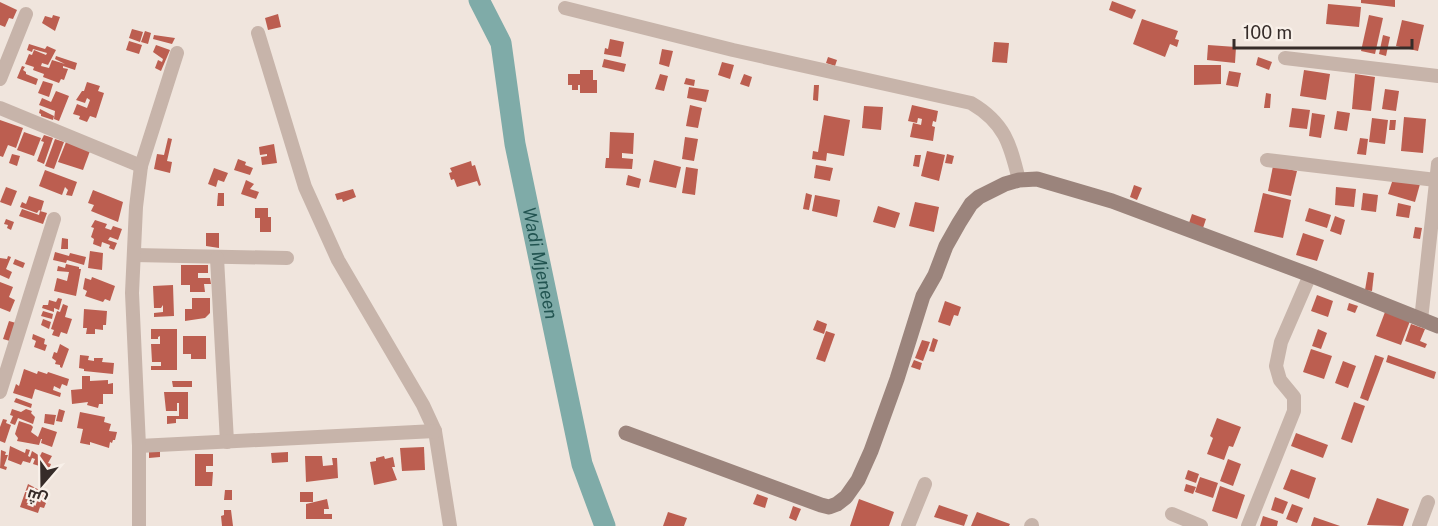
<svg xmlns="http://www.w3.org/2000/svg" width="1438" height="526" font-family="'Public Sans',Cairo,sans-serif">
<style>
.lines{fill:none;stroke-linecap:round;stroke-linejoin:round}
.river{stroke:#7faba8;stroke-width:21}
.building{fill:#bc5e50}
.street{stroke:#c7b4aa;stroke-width:14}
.secondary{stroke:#9b847c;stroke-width:15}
.labels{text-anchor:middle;stroke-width:4.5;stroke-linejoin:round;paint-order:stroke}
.water-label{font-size:18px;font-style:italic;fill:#225451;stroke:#f8f0e9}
</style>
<rect width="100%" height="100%" fill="#f0e5dd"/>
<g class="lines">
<path class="river" id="s1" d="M479,0L501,43L515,144L582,464L605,526"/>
</g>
<g class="building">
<polygon points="1361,0 1395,0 1395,7 1361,3"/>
<polygon points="1112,1 1136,10 1132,19 1109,10"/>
<polygon points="0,2 17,10 13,19 9,18 5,27 0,25"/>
<polygon points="1328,4 1361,7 1359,27 1326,24"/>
<polygon points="278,14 281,27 268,30 265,18"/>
<polygon points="53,15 60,17 55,31 42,23 45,16 52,18"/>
<polygon points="1369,15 1383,18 1375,54 1361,51"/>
<polygon points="1142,19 1178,31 1175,39 1179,40 1177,47 1170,44 1165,57 1133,44"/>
<polygon points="1402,20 1424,25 1418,51 1396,46"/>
<polygon points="132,29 143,32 140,42 129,38"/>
<polygon points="145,31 151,33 148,44 141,42"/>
<polygon points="154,35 175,38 172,44 153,39"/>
<polygon points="1383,35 1390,37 1386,56 1379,54"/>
<polygon points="610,39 624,42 621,57 604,54 605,48 608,49"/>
<polygon points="129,41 142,45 139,54 126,50"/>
<polygon points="994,42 1009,43 1007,63 992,62"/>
<polygon points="29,44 45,49 47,46 56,50 48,65 42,63 41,66 49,68 52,60 65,64 55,59 56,56 77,63 75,70 63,66 63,68 68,69 64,80 61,79 59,83 43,77 44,74 33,70 34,67 25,64 29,54 32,55 34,50 46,55 47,53 33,49 32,52 27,50"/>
<polygon points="156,45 170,50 161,71 155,68 158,60 162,62 163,59 153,52"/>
<polygon points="1208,45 1236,47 1235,63 1207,60"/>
<polygon points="662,49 673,51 669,67 659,64"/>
<polygon points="828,57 837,60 835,66 826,63"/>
<polygon points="1258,57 1272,62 1269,70 1256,65"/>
<polygon points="604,59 626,64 624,72 602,67"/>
<polygon points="722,62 734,65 730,79 718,75"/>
<polygon points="1194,65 1221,65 1221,84 1194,85"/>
<polygon points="22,66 25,67 23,70 26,72 26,74 38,79 36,85 17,78"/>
<polygon points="580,70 593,70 593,80 597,80 597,93 580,93 580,85 578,85 578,90 572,90 572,85 568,85 568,74 580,74"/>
<polygon points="1304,70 1330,74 1326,100 1300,96"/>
<polygon points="1229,71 1241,73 1238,87 1226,85"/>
<polygon points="660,74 668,76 664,91 655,89"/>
<polygon points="744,74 752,77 749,87 740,84"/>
<polygon points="1355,74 1375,77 1371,111 1352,109"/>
<polygon points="686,78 695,80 694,86 684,84"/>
<polygon points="43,81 53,84 49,97 38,93"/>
<polygon points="87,82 100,86 98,91 104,93 96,118 90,116 87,122 79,119 80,116 73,114 77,104 87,108 90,100 87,98 85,103 76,100 82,91 84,91"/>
<polygon points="814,85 819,85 818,101 813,100"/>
<polygon points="689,87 709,90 706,102 687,98"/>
<polygon points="1385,89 1399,91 1396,111 1382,109"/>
<polygon points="56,91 69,96 59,121 54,119 55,111 39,105 42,98 51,102"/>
<polygon points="1266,93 1271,94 1270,108 1264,108"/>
<polygon points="690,105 702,108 698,128 686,126"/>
<polygon points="912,105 938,111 936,122 933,121 932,126 935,127 933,141 910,137 913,123 921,125 922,119 918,118 917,123 908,121"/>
<polygon points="864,106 883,107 881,130 862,128"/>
<polygon points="1292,108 1310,110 1307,129 1289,127"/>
<polygon points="40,109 54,116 53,120 41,116 41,114 39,113"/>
<polygon points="1337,111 1350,113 1347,131 1334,129"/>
<polygon points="1312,113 1325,115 1321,138 1309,136"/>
<polygon points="824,115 850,120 844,156 827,153 826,161 812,159 813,151 818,152"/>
<polygon points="1404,117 1426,119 1423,153 1401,151"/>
<polygon points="1372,118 1388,120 1385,144 1369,142"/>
<polygon points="0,120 23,128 16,148 8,145 3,157 0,156"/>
<polygon points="1390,120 1396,120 1395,130 1389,130"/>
<polygon points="24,132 41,138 34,156 17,150"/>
<polygon points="610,132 634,133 633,154 622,153 622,158 633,159 632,169 605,168 606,158 609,158"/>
<polygon points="44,135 53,138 44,164 37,161 44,142 41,141"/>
<polygon points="685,137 698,139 694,161 682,159"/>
<polygon points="168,138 172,139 167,161 172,162 170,173 154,169 157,154 164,155"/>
<polygon points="1360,138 1368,139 1366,155 1357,154"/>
<polygon points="55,139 64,142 54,169 45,166"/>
<polygon points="66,142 90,151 83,170 58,162"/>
<polygon points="274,144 277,163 262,165 261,157 267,156 267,154 260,155 259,147"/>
<polygon points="927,151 945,155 939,181 921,176"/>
<polygon points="12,154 20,156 17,166 9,163"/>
<polygon points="947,154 954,156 952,164 945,163"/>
<polygon points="915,155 921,155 919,167 913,166"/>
<polygon points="238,159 246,162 245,165 253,168 250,175 234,170"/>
<polygon points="654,160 681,167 676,188 649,182"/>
<polygon points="471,161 472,166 475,165 481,185 479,186 477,181 457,187 454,179 451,180 449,173 452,172 450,168"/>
<polygon points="816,165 833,168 830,181 814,178"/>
<polygon points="1273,166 1297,171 1291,196 1268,191"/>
<polygon points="686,167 698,169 695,195 682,193"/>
<polygon points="214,168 228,173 224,182 218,180 216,187 208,184"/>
<polygon points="45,170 77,182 72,196 66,195 68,190 65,187 62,195 39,186"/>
<polygon points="628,175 641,179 639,188 626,185"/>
<polygon points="1394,176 1420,184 1415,202 1388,194"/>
<polygon points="246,180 254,184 250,189 259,192 256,199 241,194"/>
<polygon points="1134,185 1142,188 1137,200 1130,197"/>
<polygon points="6,187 17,191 11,206 0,202"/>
<polygon points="1336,187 1356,189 1354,207 1335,205"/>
<polygon points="353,189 356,197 343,202 342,199 337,200 335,194"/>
<polygon points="93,190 123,202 118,222 91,211 94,205 88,203"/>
<polygon points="218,193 224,193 224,206 217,206"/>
<polygon points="806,193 812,195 809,210 803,209"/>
<polygon points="1263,193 1291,200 1283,238 1254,232"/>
<polygon points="1363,193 1378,195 1376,212 1361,210"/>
<polygon points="815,195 840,200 837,217 812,211"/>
<polygon points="29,196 44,201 41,211 39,210 37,213 20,207 22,202 26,204"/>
<polygon points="915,202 939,207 934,232 909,226"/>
<polygon points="1398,203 1411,206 1409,218 1396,216"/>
<polygon points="878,206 900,213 895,228 873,222"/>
<polygon points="255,208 268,208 268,217 271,217 271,232 260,232 260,218 255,218"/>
<polygon points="1309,208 1331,215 1327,228 1305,221"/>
<polygon points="22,209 39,215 40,211 47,213 43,224 19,216"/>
<polygon points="1192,214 1206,219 1203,228 1189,223"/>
<polygon points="1335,216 1345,220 1341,235 1330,231"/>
<polygon points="6,219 14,222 11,230 7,228 8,225 4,224"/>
<polygon points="95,220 107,224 105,228 111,230 113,226 122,229 118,240 110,237 108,240 117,243 114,250 109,248 110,245 102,242 101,247 93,244 94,239 91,237 94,228 91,227"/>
<polygon points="1415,227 1422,228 1420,239 1413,238"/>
<polygon points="206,233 219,233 219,248 206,246"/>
<polygon points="1303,233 1324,240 1317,261 1296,255"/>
<polygon points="62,238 68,239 68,249 61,249"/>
<polygon points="90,251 103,253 102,270 88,268"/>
<polygon points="55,252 69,256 70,253 86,257 84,265 67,260 66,263 53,260"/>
<polygon points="8,256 11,257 6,269 12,272 9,279 0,275 0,258 7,259"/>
<polygon points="15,259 25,263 23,268 13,264"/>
<polygon points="66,264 79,267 79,269 81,269 76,296 54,291 57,278 67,281 69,272 57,271 58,266 65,268"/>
<polygon points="181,265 208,265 208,273 198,273 198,278 210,278 211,284 204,284 205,292 190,292 190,285 181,285"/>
<polygon points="1368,272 1374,273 1372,291 1365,290"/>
<polygon points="92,277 115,286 110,301 105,299 103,302 85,296 87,291 83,289 85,278 91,280"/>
<polygon points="0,282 13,287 9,297 15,300 10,312 0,308"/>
<polygon points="173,285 174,316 154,317 154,313 163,312 163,305 161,308 154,308 153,286"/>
<polygon points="1317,295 1333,301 1328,317 1311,311"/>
<polygon points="58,298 62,299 59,310 54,308 54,312 42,308 43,305 48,305 49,300 56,302"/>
<polygon points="192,298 210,298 210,313 205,318 185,321 185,309 192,309"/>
<polygon points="945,301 961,307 958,316 954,315 950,326 938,322"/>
<polygon points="1349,303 1358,306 1355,313 1347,310"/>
<polygon points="63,304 68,306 65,317 72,319 67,334 61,332 59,337 52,335 54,330 51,329 57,311 60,312"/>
<polygon points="84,309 107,311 106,325 103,325 103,330 95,329 95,334 86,334 87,328 83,328"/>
<polygon points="43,311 53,314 52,319 41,316"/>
<polygon points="1385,312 1410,321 1401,345 1376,336"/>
<polygon points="43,319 51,322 49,329 41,325"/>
<polygon points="817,320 827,324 824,334 813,330"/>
<polygon points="9,321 16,323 10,341 3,339"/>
<polygon points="1411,324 1425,329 1420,341 1427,344 1425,348 1405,341"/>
<polygon points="151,329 177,329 177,370 151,370 151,366 161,366 161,362 152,362 151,344 160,344 160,336 158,337 158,339 151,339"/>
<polygon points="1318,329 1327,333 1321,349 1312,346"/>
<polygon points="826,331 835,334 825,362 816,359"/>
<polygon points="33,334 45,339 44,344 47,345 45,351 34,347 36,341 32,339"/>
<polygon points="183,336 206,336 206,359 191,359 191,354 183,354"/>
<polygon points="933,338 938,340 934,352 929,351"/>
<polygon points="922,340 930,342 923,361 915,358"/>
<polygon points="60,344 69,349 62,368 60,367 60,365 55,364 56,361 52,358 54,352 57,353"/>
<polygon points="1311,349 1332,356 1324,379 1303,372"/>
<polygon points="80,355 89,356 88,360 94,361 94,358 103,358 102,362 114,363 113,374 84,371 84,369 79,368"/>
<polygon points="1375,355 1384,358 1368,401 1360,398"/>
<polygon points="1388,355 1436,372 1434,379 1386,362"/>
<polygon points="914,360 922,363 920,370 911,367"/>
<polygon points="1343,361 1356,366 1348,388 1335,383"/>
<polygon points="24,369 37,374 38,371 47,374 48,372 69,379 67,386 62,384 60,389 54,386 53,390 61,393 60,397 35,389 32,399 13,393 16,384 19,386"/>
<polygon points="82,376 90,376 90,381 108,380 108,384 113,383 113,394 103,394 103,404 99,404 98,408 87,405 88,402 72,404 71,390 82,389"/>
<polygon points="172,381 192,381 192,387 173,387"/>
<polygon points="164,392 188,392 188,419 176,419 176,423 167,424 167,416 179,416 179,403 177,403 177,411 166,411"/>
<polygon points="16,398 32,404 31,408 14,402"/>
<polygon points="1354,402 1365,406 1352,443 1341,439"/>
<polygon points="12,409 21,412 26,409 32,411 31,413 35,417 33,424 18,418 15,425 10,423 13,416 10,415"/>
<polygon points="59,409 65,411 62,422 56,421"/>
<polygon points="80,412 105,417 104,422 111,424 109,431 117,432 115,440 113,440 112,443 110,442 109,448 90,442 90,445 80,443 83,429 77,428"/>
<polygon points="45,414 56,415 54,425 44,423"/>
<polygon points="1217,418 1241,427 1233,447 1229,446 1224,460 1207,454 1213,438 1210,436"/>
<polygon points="3,419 7,420 6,423 11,425 5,443 0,441 0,427"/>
<polygon points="19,421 31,425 33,427 31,432 38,437 42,427 57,432 52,447 41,443 42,439 41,439 39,445 17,441 18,438 15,434"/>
<polygon points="1296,433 1328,445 1323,458 1291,446"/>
<polygon points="10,446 25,453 26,449 30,450 28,456 30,457 32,451 40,456 42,452 52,456 48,463 51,464 49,469 33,464 35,459 32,458 30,463 23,461 21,465 8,460"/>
<polygon points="424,447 425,470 402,471 400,448"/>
<polygon points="1,450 6,452 5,455 8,455 4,466 7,467 6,470 0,468"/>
<polygon points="149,451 160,451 160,457 149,458"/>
<polygon points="288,452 288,462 272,463 271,453"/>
<polygon points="195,454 213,454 213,466 206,466 206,472 213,472 212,486 195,486"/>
<polygon points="305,456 322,456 323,466 333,465 332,458 337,458 338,478 306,482"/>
<polygon points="384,456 385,459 393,457 395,467 392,467 397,480 374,485 370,462 376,461 376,458"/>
<polygon points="1228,459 1241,464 1233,486 1220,481"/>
<polygon points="1291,469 1316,478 1309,499 1283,489"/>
<polygon points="1188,470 1199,474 1196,483 1185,479"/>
<polygon points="1200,477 1218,483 1213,498 1195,492"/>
<polygon points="28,484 45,493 42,501 46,503 44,508 40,507 38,513 20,507"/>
<polygon points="1186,484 1196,487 1193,494 1184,491"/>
<polygon points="1220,486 1245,495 1237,519 1212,511"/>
<polygon points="225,490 232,490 232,500 224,500"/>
<rect x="300" y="492" width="13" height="10"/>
<polygon points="757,494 768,498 765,508 753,504"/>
<polygon points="1275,497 1288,502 1283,514 1271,510"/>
<polygon points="1377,498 1409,509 1403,526 1367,525"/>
<polygon points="327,499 329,509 324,509 324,514 332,514 332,519 306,519 306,504"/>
<polygon points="859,499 894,512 889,526 850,526"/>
<polygon points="1292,504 1303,508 1297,523 1286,519"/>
<polygon points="939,505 968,515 964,526 934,517"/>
<polygon points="793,506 801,509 796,521 789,518"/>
<polygon points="224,510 231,510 233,526 222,526 221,516 224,515"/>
<polygon points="668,512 687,518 684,526 663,526"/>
<polygon points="977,512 1010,524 1009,526 971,526"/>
<polygon points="1263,516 1278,521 1277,526 1260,526"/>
<polygon points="1314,517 1340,526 1311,526"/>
</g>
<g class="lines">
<g class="street">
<path d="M565,8L733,50L971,103C1005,123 1010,144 1019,180"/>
<polyline points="258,33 305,187 338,260 423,405 435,431 450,526"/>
<polyline points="1285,58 1438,76"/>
<polyline points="0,79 26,14"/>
<polyline points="0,108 141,166"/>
<polyline points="1267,160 1436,180"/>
<polyline points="134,255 287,258"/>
<polyline points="217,258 227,442"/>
<polyline points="1421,320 1438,164"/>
<polyline points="0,392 54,219"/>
<polyline points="139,446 435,431"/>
<polyline points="1172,514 1201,526"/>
<polyline points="139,526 139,446 132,293 136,207 141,166 177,53"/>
<polyline points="908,526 925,484"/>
<polyline points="1031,526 1032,525"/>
<polyline points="1248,526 1294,411 1294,397 1280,380 1276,366 1281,342 1310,275"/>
<polyline points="1419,526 1428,502"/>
</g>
<polyline class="secondary" points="626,433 821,505 829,507 837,504 846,497 858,480 871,451 897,379 923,296 935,275 946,246 959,223 971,204 979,197 1005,184 1019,180 1037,179 1112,201 1310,275 1438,326"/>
</g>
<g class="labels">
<g class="water-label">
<text dy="6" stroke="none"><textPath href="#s1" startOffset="272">Wadi Mjeneen</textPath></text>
</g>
</g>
<g transform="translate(42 484) rotate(200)" stroke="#f8f0e9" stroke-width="4.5" paint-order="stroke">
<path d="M0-4.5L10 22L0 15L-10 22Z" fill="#362c29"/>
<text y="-9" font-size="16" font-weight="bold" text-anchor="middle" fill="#362c29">ش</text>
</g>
<path d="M1234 39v9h178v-9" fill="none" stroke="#362c29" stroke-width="3"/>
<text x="1243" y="39" font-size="18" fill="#362c29" stroke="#f8f0e9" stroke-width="4.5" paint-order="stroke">100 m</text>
</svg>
